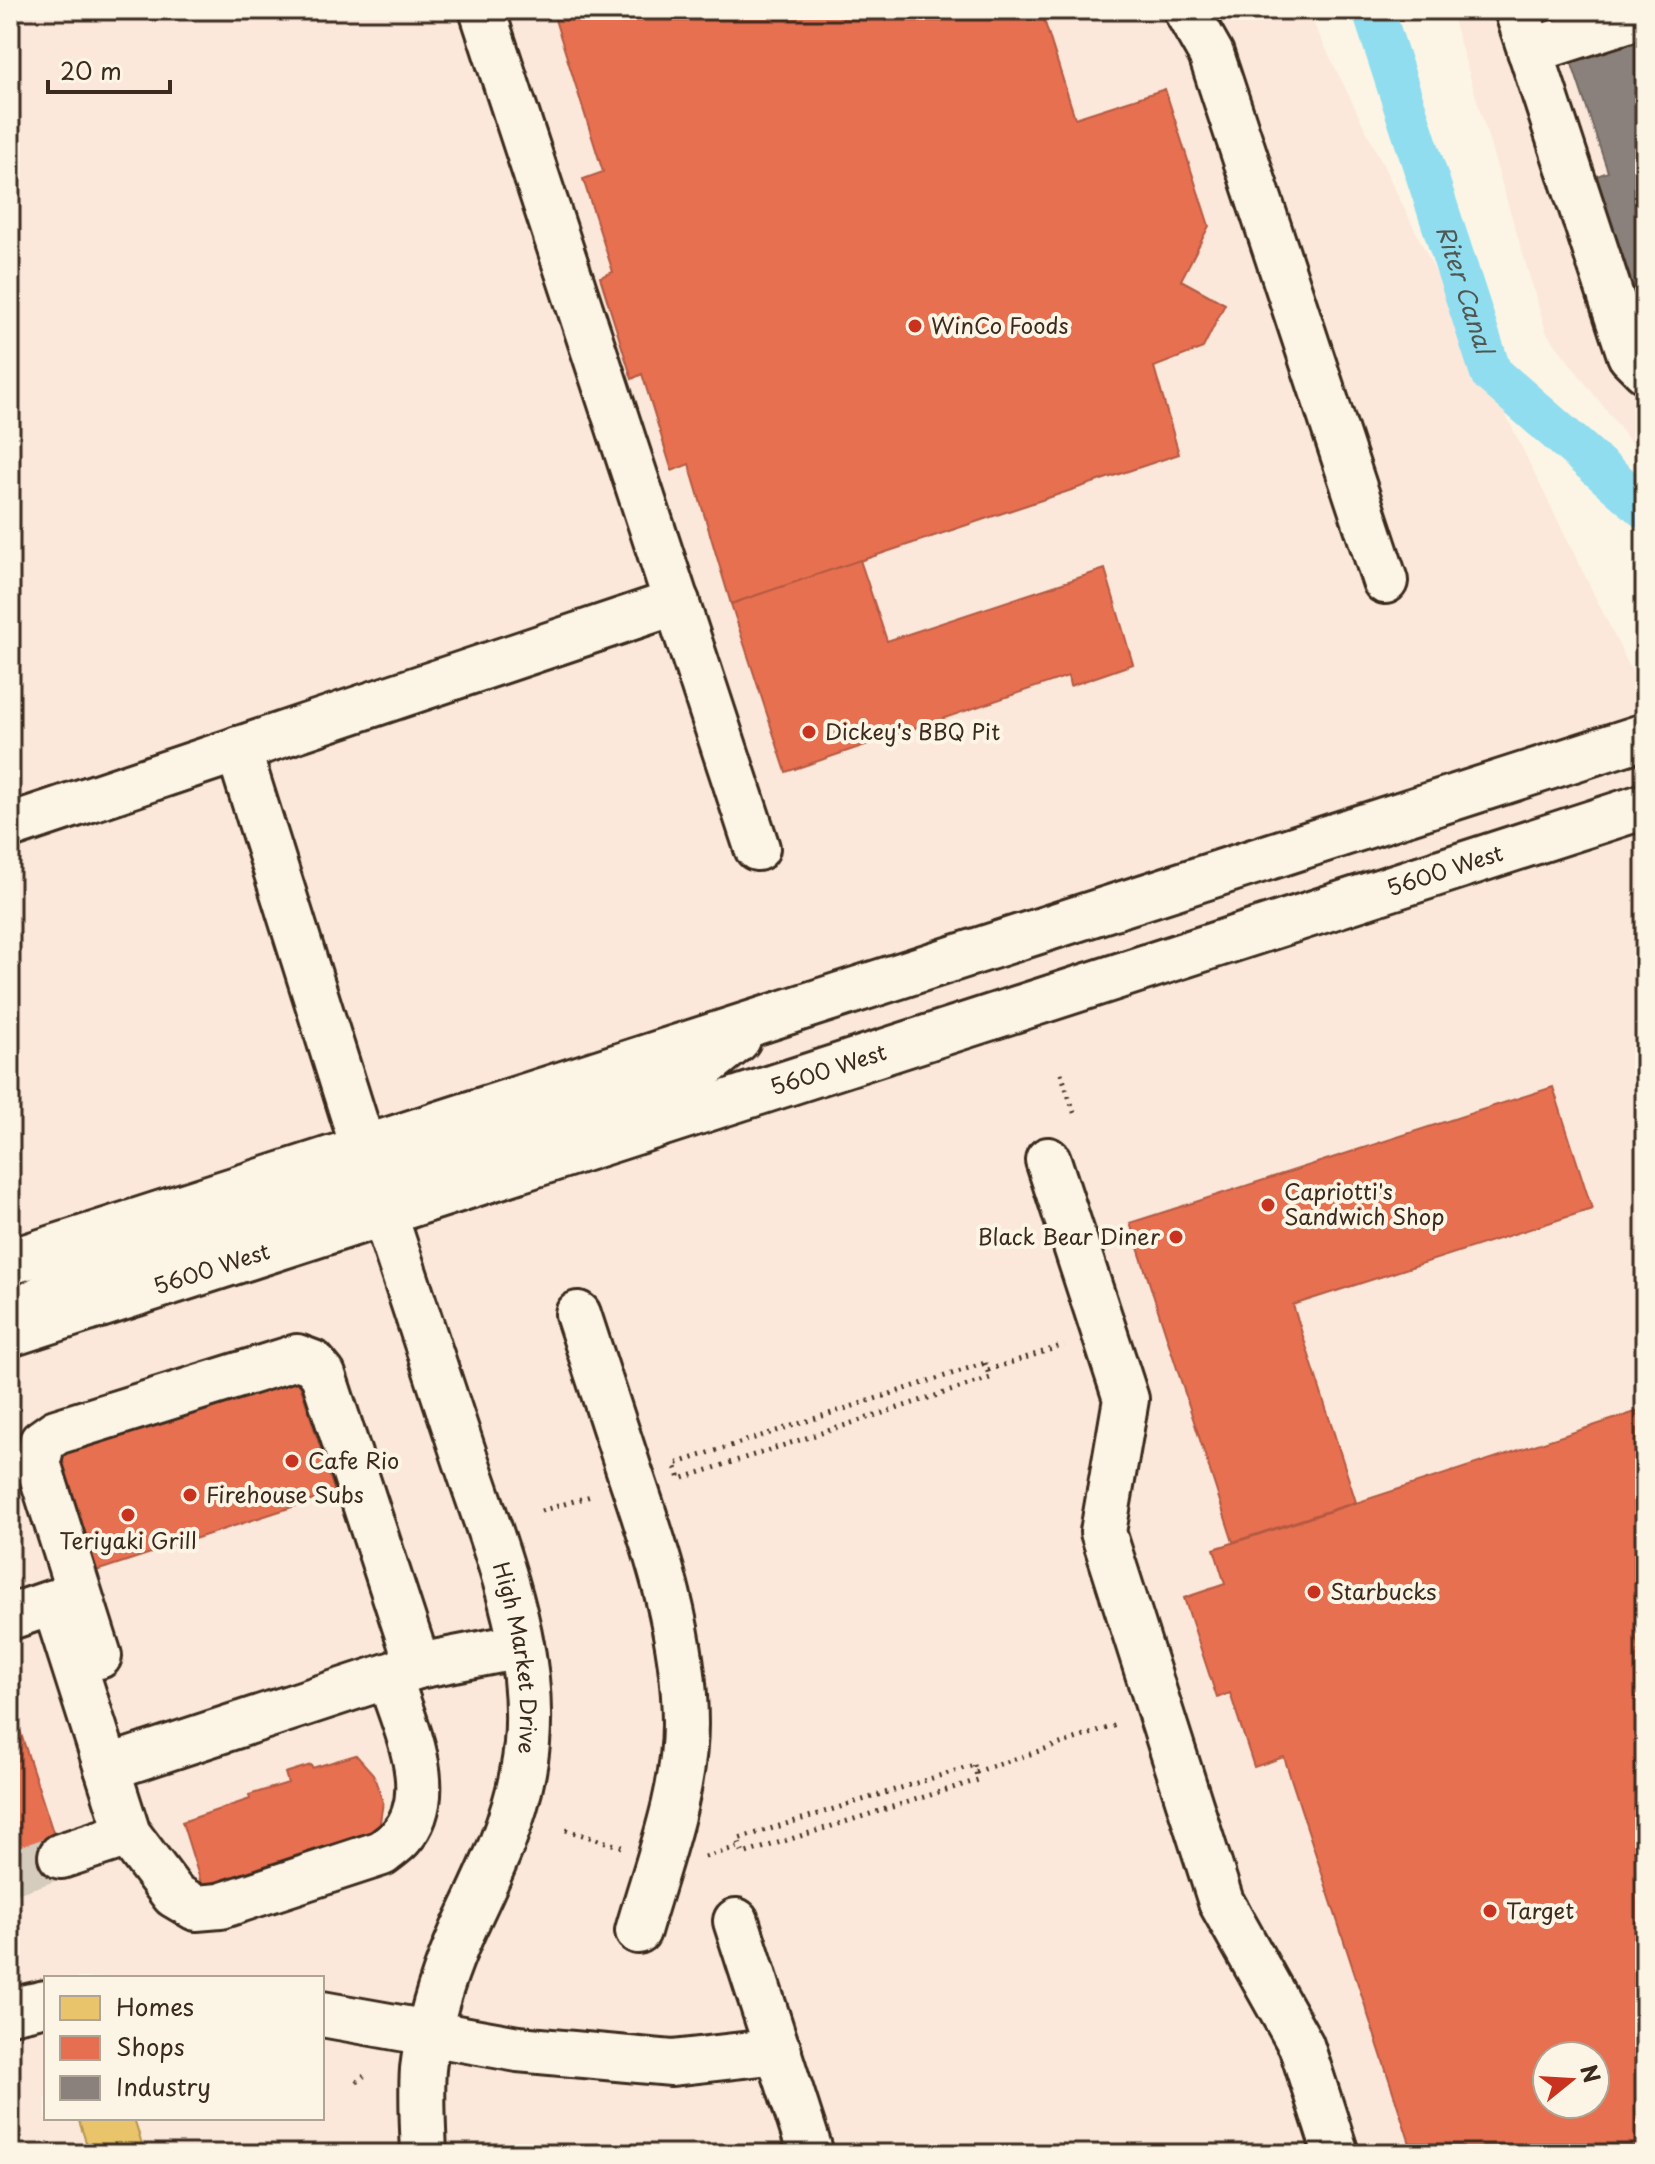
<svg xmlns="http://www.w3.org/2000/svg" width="1655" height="2164" font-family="'Playpen Sans',sans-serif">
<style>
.built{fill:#fbe8db;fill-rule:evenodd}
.homes{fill:#e9c46a;stroke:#b59653;stroke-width:2}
.shops{fill:#e76f51;stroke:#b35a42;stroke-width:2;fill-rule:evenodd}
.industry{fill:#8a817c;stroke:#726760;stroke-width:2}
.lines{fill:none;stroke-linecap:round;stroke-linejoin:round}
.canal{stroke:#90ddef;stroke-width:42}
.minor-tunnel{stroke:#d5ccbd;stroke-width:44;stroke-dasharray:44 22;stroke-linecap:butt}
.minor-casing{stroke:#3b2a1e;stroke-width:50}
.major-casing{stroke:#3b2a1e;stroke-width:50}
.path{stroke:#3b2a1e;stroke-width:5;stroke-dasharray:2 6;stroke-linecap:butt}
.minor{stroke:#fcf5e5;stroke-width:44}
.major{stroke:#fcf5e5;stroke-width:44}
.poi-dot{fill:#c8321e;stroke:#fcf5e5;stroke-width:3}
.labels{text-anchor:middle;stroke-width:8;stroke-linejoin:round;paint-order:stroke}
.poi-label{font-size:22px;fill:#3b2a1e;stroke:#fcf5e5;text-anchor:start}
.street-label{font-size:22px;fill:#3b2a1e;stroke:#fcf5e5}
.water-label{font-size:24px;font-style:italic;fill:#505752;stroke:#fcf5e5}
</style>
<rect width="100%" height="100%" fill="#fcf5e5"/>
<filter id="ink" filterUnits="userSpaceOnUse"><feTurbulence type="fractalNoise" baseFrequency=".0125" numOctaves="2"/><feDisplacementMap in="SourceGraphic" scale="16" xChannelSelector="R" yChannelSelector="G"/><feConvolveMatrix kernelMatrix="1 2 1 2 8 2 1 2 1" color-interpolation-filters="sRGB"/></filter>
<g filter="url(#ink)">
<g class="built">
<path d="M10,10H1307L1645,698V2154H10ZM46,1978H322V2118H46ZM1547,2056H1595V2104H1547Z"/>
<polygon points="1450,10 1645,10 1645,461 1546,332"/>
</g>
<polygon class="homes" points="78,2118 134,2118 145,2154 90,2154"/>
<g class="shops">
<polygon points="552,10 1041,10 1075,118 1165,89 1209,226 1181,280 1225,304 1203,348 1154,367 1179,454 731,604 689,464 672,471 642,374 632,379 600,277 613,272 583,179 603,172"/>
<polygon points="860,560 887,641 1105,569 1133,664 1070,686 1068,676 786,772 731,604"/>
<polygon points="1553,1087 1592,1209 1293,1305 1356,1502 1233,1542 1130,1223"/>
<polygon points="298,1379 335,1493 93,1572 55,1457"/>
<path d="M1645,1409V2154H1409L1413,2153L1284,1757L1254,1767L1230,1693L1217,1698L1184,1598L1225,1584L1214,1549ZM1547,2056H1595V2104H1547Z"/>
<polygon points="10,1700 66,1872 10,1890"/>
<polygon points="356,1755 373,1774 383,1802 379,1829 202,1886 182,1822 250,1799 249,1795 288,1783 285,1773 311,1765 312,1768"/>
</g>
<polygon class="industry" points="1645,37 1645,314 1639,316 1594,177 1608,172 1571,61"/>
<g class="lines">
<path class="canal" id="s1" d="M1373,10L1491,373L1645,508"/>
<polyline class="minor-tunnel" points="10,1873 61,1856"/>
<g class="minor-casing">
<g id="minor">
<polyline points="482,10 757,848"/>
<polyline points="1186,10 1211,54 1385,581"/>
<polyline points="1517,10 1630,355 1645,370"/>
<polyline points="1530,51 1645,14"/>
<polyline points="238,749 363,1147"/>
<polyline points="10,826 677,602"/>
<polyline points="1048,1160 1126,1399 1103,1532 1221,1902 1301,2045 1336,2154"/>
<path id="s2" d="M384,1213C411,1294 437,1374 464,1455C497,1555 544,1665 523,1772C512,1830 487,1878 463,1930C444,1973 428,2022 423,2069C421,2097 423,2126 424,2154"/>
<path d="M578,1314C595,1366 612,1418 629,1470C657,1552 685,1636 685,1724C685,1794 657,1864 638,1931"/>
<path d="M10,1617L54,1602L128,1834L174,1895L196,1908L220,1906L382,1853C388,1848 396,1843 401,1837C440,1793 403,1723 389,1676"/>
<polyline points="99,1656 38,1463 42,1442 56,1432 297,1357 313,1363 323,1375 418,1666"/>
<polyline points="107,1768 418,1666 521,1646"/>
<polyline points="61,1856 128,1834"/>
<polyline points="736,1921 811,2154"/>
<polyline points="10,2011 46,2003"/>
<polyline points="322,2014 518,2049 672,2063 779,2051"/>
</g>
</g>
<g class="major-casing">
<g id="major">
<path d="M384,1213C386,1190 396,1179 416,1167L676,1082L708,1063L738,1039"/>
<polyline points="10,1262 1645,736"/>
<path d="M10,1317L76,1277L111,1263L347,1186C361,1176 366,1165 363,1147"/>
<path id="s3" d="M10,1334L1645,806"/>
</g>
</g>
<g class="path">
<polyline points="1061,1073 1076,1118"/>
<polygon points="985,1363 990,1378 680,1479 675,1464"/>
<polyline points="988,1370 1064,1345"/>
<polyline points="541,1511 594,1495"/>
<polygon points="974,1765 978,1780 743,1854 738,1839"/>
<polyline points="976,1772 1120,1724"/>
<polyline points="566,1830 622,1847"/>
<polyline points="705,1857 741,1846"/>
<polyline points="357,2082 364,2076"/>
</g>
<use href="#minor" class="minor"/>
<use href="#major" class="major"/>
</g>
</g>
<g class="poi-dot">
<circle cx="915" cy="326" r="8"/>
<circle cx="809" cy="732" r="8"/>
<circle cx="1268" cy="1205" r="8"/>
<circle cx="1176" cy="1237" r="8"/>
<circle cx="292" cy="1461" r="8"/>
<circle cx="190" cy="1495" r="8"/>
<circle cx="128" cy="1515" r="8"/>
<circle cx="1314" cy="1592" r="8"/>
<circle cx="1490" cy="1911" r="8"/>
</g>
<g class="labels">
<g class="poi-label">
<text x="931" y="334">WinCo Foods</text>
<text x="825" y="740">Dickey's BBQ Pit</text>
<text x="1284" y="1200">Capriotti's<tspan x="1284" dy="25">Sandwich Shop</tspan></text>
<text x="1160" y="1245" text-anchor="end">Black Bear Diner</text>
<text x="308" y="1469">Cafe Rio</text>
<text x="206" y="1503">Firehouse Subs</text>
<text x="128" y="1549" text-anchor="middle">Teriyaki Grill</text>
<text x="1330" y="1600">Starbucks</text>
<text x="1506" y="1919">Target</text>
</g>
<g class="street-label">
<text dy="8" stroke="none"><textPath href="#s3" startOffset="1508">5600 West</textPath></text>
<text dy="8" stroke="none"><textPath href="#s3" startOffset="860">5600 West</textPath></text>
<text dy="8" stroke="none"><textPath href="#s3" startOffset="212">5600 West</textPath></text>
<text dy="8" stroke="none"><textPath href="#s2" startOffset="466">High Market Drive</textPath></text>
</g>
<g class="water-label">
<text dy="8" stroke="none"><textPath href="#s1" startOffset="294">Riter Canal</textPath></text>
</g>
</g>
<rect width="1655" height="2164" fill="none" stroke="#fcf5e5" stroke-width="40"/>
<rect x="20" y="20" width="1615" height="2124" fill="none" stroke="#3b2a1e" stroke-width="3" filter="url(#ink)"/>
<rect x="44" y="1976" width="280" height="144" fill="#fcf5e5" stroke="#afa495" stroke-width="2"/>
<rect x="60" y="1996" width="40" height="24" fill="#e9c46a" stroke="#afa495" stroke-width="2"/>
<text x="116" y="2016" font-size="24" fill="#3b2a1e">Homes</text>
<rect x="60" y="2036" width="40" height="24" fill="#e76f51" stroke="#afa495" stroke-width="2"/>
<text x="116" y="2056" font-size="24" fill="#3b2a1e">Shops</text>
<rect x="60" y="2076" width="40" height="24" fill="#8a817c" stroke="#afa495" stroke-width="2"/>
<text x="116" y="2096" font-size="24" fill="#3b2a1e">Industry</text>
<g transform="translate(1571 2080) rotate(72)"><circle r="38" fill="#fcf5e5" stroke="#afa495" stroke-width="2"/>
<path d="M0-6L14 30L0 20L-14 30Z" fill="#c8321e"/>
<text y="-12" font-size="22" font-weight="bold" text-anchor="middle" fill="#3b2a1e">N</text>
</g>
<path d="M48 80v12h122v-12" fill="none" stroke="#3b2a1e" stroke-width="4"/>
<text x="60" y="80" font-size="24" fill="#3b2a1e" stroke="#fcf5e5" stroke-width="6" paint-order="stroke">20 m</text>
</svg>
